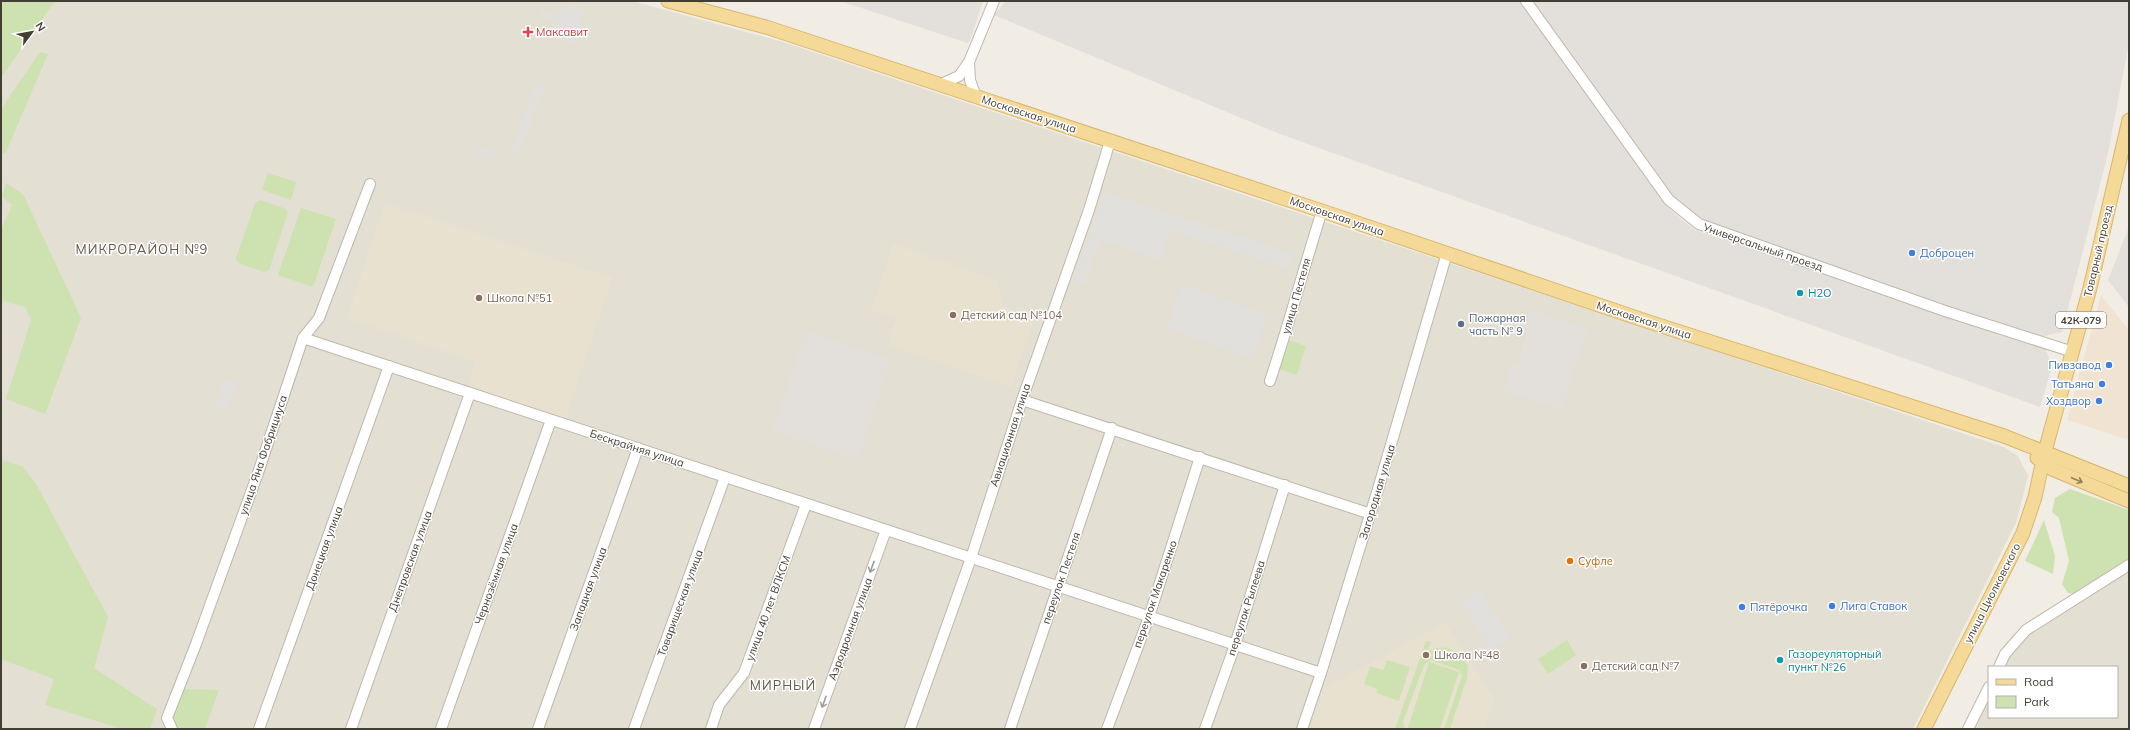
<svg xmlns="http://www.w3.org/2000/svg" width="2130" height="730" font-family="Mulish,sans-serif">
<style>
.residential{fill:#e4dfd3;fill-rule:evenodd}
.commercial{fill:#f1e3d1}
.industrial{fill:#e3dfda}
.education{fill:#e9e1d0}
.green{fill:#cde2b0}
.parking{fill:#e2e0dd}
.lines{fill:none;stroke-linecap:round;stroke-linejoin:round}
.minor-casing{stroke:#beb7ab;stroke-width:12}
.major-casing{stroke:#d9b56b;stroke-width:15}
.minor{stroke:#fff;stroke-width:10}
.major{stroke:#f5d999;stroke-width:13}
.oneway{stroke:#938362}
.oneway2{stroke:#a09e9a}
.health-dot{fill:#e0444e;stroke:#fff;stroke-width:1.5}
.shop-dot{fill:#3f7fe0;stroke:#fff;stroke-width:1.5}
.culture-dot{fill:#0f9aa8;stroke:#fff;stroke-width:1.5}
.education-dot{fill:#8d6e63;stroke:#fff;stroke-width:1.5}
.service-dot{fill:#5c6f8a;stroke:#fff;stroke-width:1.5}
.food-dot{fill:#e8710a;stroke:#fff;stroke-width:1.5}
.labels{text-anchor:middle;stroke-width:3;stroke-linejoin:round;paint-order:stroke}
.shield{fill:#fff;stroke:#7b7772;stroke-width:1}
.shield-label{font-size:10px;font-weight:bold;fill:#423d35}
.health-label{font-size:11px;fill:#be3a42;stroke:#fff;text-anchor:start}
.street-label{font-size:11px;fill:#423d35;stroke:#fff}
.shop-label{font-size:11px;fill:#366cbe;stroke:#fff;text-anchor:start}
.culture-label{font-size:11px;fill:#0d838f;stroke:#fff;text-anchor:start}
.education-label{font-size:11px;fill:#785e54;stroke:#fff;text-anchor:start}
.service-label{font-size:11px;fill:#4e5e75;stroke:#fff;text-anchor:start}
.food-label{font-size:11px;fill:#c56008;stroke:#fff;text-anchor:start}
.quarter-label{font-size:13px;letter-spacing:1px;fill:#645b4d;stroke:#fff}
</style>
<rect width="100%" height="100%" fill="#f1ede5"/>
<g class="residential">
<path d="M1,1H632L783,42L2004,447L2018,456L2028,476L2016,523L1913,729H1482L1494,699L1325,688L1312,729H1ZM1003,307L1034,320L889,346L897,319ZM1588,328L1504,391L1512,364L1518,365L1528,333L1523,331ZM476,362L565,419L468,387Z"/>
<polygon points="2129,571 2129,729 1970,729 1989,690 1989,717 2117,717 2117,667 2002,667 2023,637"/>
</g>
<polygon class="commercial" points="2101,295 2129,330 2129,440 2067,420"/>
<g class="industrial">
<polygon points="840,1 983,1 971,38 968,43"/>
<polygon points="1006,1 1521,1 1670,210 1695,230 2045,347 2052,367 2040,407 1280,134 994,15"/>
<polygon points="1533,1 2129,1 2129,43 2108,153 2062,332 2040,337 1718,229 1685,208 1670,196"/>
<polygon points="2129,227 2129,307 2108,280"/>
<polygon points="1530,310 1588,328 1562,410 1503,391 1512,364 1518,365 1528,333 1523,331"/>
<polygon points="805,330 891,359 858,460 772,431"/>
</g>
<g class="education">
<polygon points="385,203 612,278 565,419 468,387 476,362 347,318"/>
<polygon points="893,244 997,280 1003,307 1034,320 1011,387 889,346 897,319 871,310"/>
<polygon points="1445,622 1494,699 1482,729 1312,729 1325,688"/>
</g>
<g class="green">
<polygon points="55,1 1,78 1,2"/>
<polygon points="40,52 48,54 6,152 1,154 1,109"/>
<polygon points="268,173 296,182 291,200 262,190"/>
<polygon points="6,183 23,194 81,318 45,414 6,399 31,320 25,307 1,300 1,230 12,205 2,197"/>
<polygon points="260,200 286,209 288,213 269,270 264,272 238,263 236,258 255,203"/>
<polygon points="301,208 336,219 313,287 278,275"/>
<polygon points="1288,340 1306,346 1297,375 1279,369"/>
<polygon points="1,460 22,466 36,484 108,617 94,668 157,709 150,729 122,729 45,705 54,679 1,659"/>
<polygon points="2070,489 2129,510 2129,558 2075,594 2068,593 2062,584 2069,561 2059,518 2052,512 2055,498"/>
<polygon points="2044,520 2055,556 2053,574 2025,561"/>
<polygon points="1567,640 1576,655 1548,674 1538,659"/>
<path d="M1426,641L1431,642L1427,652C1447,642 1456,649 1468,666L1467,678L1450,729H1444L1462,676L1459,670L1431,660L1424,665L1403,722L1405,729H1395Z"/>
<polygon points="1387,660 1410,667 1399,701 1376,693 1377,689 1364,684 1370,666 1383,670"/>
<polygon points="1429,662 1459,672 1440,729 1411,729 1408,728"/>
<polygon points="183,689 219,690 205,729 177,729 171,718"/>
</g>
<g class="parking">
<polygon points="564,4 585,11 574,44 552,37 557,22 540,15 542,9 560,16"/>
<polygon points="537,80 546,84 527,134 515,156 510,153"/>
<polygon points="479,145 496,152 492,161 475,155"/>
<polygon points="1104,192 1294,254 1289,269 1170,230 1160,260 1100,240 1085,286 1074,282"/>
<polygon points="1182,284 1268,315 1252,359 1167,328"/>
<polygon points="225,378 237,382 226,411 214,407"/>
<polygon points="1479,590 1511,638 1491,651 1460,603"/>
</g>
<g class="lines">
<g class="minor-casing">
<g id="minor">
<polyline points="1526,1 1669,200 1699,224 1945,311 2073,352"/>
<polyline points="969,62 970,80 976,97"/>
<polyline points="939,85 959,76 969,62 994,1"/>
<polyline points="303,338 1321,673"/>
<path d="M1270,381C1289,324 1304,267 1322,211"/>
<polyline points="1022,400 1371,514"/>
<polyline points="1999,667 2005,654 2026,630 2129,565"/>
<polyline points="172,729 167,718 196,644 258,473 303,338 319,318 370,184"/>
<polyline points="259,729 389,366"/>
<polyline points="351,729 470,393"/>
<polyline points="441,729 551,420"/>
<polyline points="538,729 638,448"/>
<polyline points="634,729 725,477"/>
<polyline points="711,729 719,705 744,673 806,504"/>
<polyline points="814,729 886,530"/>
<polyline points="910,729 971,558 1022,400 1089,210 1110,141"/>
<polyline points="1010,729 1112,428"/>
<polyline points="1107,729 1149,617 1200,457"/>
<polyline points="1205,729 1235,645 1285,485"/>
<polyline points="1302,729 1321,673 1378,489 1447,253"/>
<polyline points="1968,729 1989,687"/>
</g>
</g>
<g class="major-casing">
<g id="major">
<polyline points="668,1 766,27 1322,211 1646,321 2004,436 2129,486"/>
<polyline points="2037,458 2052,469 2129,501"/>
<polyline points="1924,729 2023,533 2035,497 2045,451 2090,288 2129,120"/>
</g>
</g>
<use href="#minor" class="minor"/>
<use href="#major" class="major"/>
</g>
<defs><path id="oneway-shaft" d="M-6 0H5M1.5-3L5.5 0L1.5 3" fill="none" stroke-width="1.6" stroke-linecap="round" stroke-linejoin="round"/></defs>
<use class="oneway" href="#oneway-shaft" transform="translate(2077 480) rotate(23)"/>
<g class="oneway2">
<use href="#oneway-shaft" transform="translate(872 567) rotate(110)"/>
<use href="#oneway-shaft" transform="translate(824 702) rotate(110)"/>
</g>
<path class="health-dot" d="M526 26h4v4h4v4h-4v4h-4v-4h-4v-4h4z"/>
<g class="shop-dot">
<circle cx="1912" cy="253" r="4"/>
<circle cx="2109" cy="365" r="4"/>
<circle cx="2102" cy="384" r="4"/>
<circle cx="2099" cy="401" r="4"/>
<circle cx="1832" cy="606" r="4"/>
<circle cx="1742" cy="607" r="4"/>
</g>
<g class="culture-dot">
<circle cx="1800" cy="293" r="4"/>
<circle cx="1780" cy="660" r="4"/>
</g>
<g class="education-dot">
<circle cx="479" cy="298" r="4"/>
<circle cx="953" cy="315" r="4"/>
<circle cx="1426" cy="655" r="4"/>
<circle cx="1584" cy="666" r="4"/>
</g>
<circle class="service-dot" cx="1461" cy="324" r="4"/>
<circle class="food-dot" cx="1570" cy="561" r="4"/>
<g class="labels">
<rect class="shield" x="2056" y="312" width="50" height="16" rx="3"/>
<g class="shield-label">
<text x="2081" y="324">42К-079</text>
</g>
<g class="health-label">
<text x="536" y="36">Максавит</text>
</g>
<g class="street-label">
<text transform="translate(1029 114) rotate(18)" y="4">Московская улица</text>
<text transform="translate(1337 216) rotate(19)" y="4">Московская улица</text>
<text transform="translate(1763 247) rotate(19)" y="4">Универсальный проезд</text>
<text transform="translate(2098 251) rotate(-77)" y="4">Товарный проезд</text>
<text transform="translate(1296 296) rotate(-74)" y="4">улица Пестеля</text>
<text transform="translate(1644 320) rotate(18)" y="4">Московская улица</text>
<text transform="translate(1010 435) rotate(-72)" y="4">Авиационная улица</text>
<text transform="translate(637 448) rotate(18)" y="4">Бескрайняя улица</text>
<text transform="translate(263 455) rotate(-71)" y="4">улица Яна Фабрициуса</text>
<text transform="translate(1377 492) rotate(-73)" y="4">Загородная улица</text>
<text transform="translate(324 548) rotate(-70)" y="4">Донецкая улица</text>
<text transform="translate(410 561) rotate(-70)" y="4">Днепровская улица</text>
<text transform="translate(496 574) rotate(-70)" y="4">Чернозёмная улица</text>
<text transform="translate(1061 578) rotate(-71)" y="4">переулок Пестеля</text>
<text transform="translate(588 589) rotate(-70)" y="4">Западная улица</text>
<text transform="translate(1992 593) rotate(-63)" y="4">улица Циолковского</text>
<text transform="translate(1155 594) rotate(-71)" y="4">переулок Макаренко</text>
<text transform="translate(680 603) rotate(-70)" y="4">Товарищеская улица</text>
<text transform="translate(768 608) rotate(-70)" y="4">улица 40 лет ВЛКСМ</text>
<text transform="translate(1246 608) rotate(-72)" y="4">переулок Рылеева</text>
<text transform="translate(850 629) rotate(-70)" y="4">Аэродромная улица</text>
</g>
<g class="shop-label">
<text x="1920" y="257">Доброцен</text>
<text x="2101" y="369" text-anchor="end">Пивзавод</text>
<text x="2094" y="388" text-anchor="end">Татьяна</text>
<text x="2091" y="405" text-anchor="end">Хоздвор</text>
<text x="1840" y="610">Лига Ставок</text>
<text x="1750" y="611">Пятёрочка</text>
</g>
<g class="culture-label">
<text x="1808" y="297">Н2О</text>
<text x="1788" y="658">Газореуляторный<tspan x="1788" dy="13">пункт №26</tspan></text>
</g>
<g class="education-label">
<text x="487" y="302">Школа №51</text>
<text x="961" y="319">Детский сад №104</text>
<text x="1434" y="659">Школа №48</text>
<text x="1592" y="670">Детский сад №7</text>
</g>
<g class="service-label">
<text x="1469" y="322">Пожарная<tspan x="1469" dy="13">часть № 9</tspan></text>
</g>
<g class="food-label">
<text x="1578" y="565">Суфле</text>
</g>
<g class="quarter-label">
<text x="142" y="254">МИКРОРАЙОН №9</text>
<text x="783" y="690">МИРНЫЙ</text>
</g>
</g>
<rect width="2130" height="730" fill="none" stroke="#423d35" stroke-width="4"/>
<rect x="1988" y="666" width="130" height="52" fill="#ffffff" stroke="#b3b1ae"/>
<rect x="1996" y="679" width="20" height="6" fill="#f5d999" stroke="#b3b1ae"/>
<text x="2024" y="686" font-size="12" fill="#423d35">Road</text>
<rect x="1996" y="696" width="20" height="12" fill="#cde2b0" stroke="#b3b1ae"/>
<text x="2024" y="706" font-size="12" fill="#423d35">Park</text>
<g transform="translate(32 32) rotate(58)" stroke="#ffffff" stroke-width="3" paint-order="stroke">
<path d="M0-3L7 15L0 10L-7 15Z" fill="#423d35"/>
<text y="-6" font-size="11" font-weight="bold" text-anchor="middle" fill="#423d35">N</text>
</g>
</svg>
